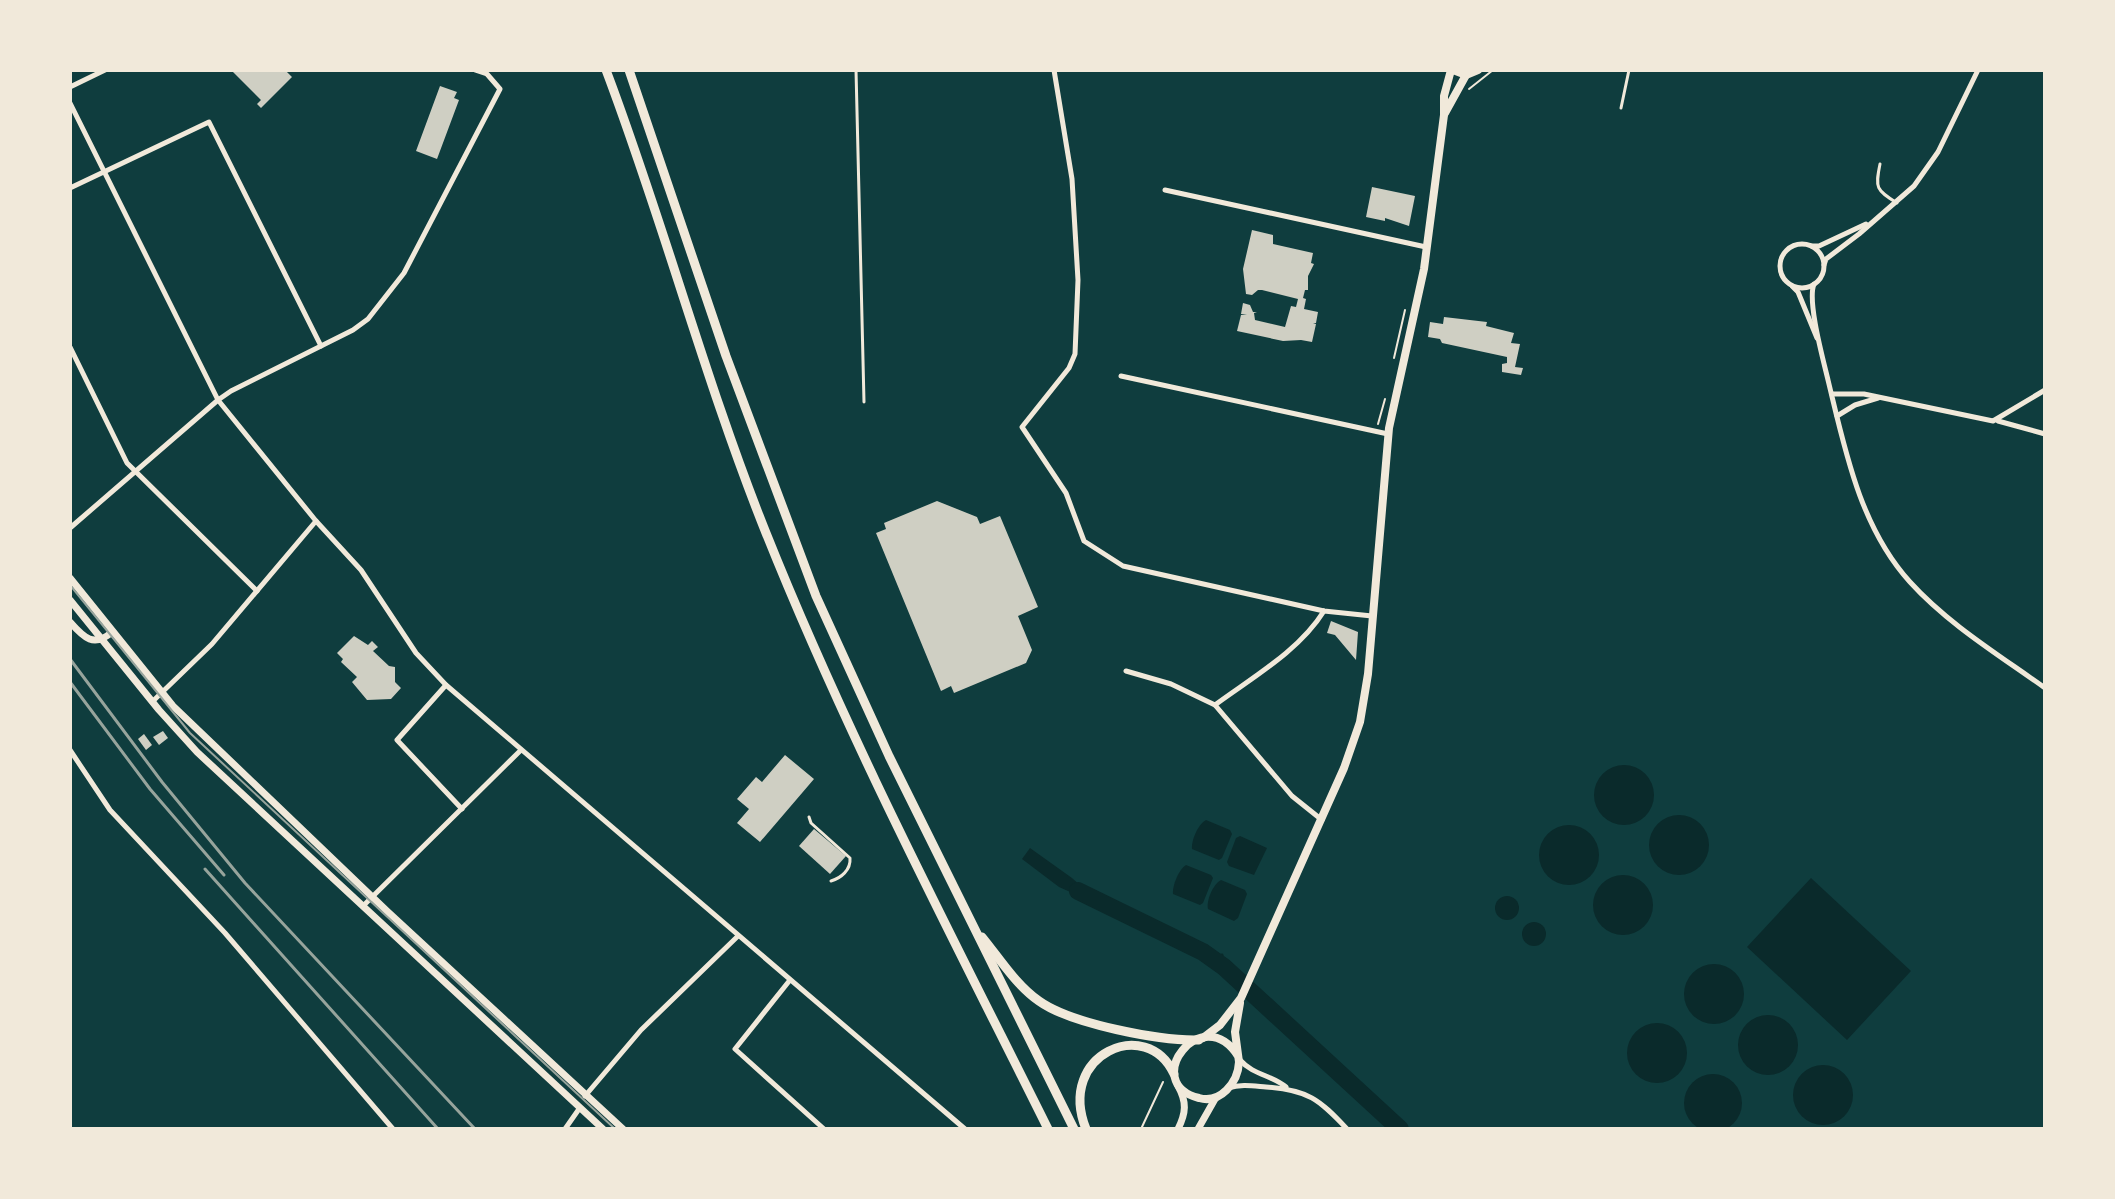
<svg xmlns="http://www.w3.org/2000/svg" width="2115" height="1199" font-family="'Roboto Serif',serif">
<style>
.water{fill:#0a2a2b}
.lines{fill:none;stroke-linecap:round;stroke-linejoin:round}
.stream{stroke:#0a2a2b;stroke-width:3}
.river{stroke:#0a2a2b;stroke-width:18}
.building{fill:#cfcfc3}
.path{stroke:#f1e9da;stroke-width:2}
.service{stroke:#f1e9da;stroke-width:3}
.minor{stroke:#f1e9da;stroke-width:5}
.tertiary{stroke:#f1e9da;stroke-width:7}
.secondary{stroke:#f1e9da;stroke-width:8}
.primary{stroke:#f1e9da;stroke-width:9}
.tram{stroke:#97a49c;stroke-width:2}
.rail{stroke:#97a49c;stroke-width:3}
</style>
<rect width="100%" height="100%" fill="#0f3d3e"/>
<g class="water">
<circle cx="1624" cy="795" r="30"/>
<circle cx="1679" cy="845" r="30"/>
<path d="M1206,820L1230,830L1232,834L1222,858L1219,860L1192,849C1191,841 1198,824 1206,820Z"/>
<circle cx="1569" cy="855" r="30"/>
<polygon points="1240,836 1267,848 1254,875 1229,866 1227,862 1236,838"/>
<polygon points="1030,848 1072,878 1097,900 1095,903 1059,887 1022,859"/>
<path d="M1186,865L1211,875L1213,878L1203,903L1200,905L1173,894C1172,886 1179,869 1186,865Z"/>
<circle cx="1623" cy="905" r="30"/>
<polygon points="1811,878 1911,971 1847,1040 1747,947"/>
<path d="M1221,880L1245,890L1247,894L1238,918L1234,921L1208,909C1206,901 1213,884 1221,880Z"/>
<circle cx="1507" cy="908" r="12"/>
<circle cx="1534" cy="934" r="12"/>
<circle cx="1714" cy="994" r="30"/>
<circle cx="1768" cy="1045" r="30"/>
<circle cx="1657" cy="1053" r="30"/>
<circle cx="1823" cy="1095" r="30"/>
<circle cx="1713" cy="1103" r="29"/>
</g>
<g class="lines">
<polyline class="stream" points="1222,955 1224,967"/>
<polyline class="river" points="1078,891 1203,952 1224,967 1400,1129"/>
</g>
<g class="building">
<polygon points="231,70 285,70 292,77 261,108 257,104 261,100"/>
<polygon points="440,86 457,92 454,98 459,100 437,159 416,151"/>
<polygon points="1372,187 1415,196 1409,226 1385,218 1385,221 1366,217"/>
<polygon points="1252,230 1273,235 1273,244 1313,253 1311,263 1314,264 1308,276 1308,290 1305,290 1303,298 1306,299 1304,309 1318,312 1316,323 1313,324 1316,324 1312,342 1301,340 1283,341 1237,331 1241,315 1247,315 1241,314 1243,303 1250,305 1253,312 1257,312 1254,313 1255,320 1285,327 1291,306 1296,307 1298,299 1262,290 1258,290 1252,295 1246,294 1243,269"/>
<polygon points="1444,317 1487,322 1486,326 1514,333 1511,343 1520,344 1515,367 1523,368 1521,375 1502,372 1502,364 1507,363 1507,357 1442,343 1440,339 1428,337 1430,322 1443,324"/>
<polygon points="937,501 977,517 980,524 1000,516 1038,607 1018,616 1032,650 1026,663 954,693 951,686 941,691 876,533 886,529 884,523"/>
<polygon points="1331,621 1358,632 1356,660 1335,635 1327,633"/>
<polygon points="354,636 368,645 372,641 378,647 373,651 389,666 395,667 395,682 401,688 391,699 367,700 352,682 357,677 341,662 343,659 337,653"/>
<polygon points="163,731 168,738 159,745 153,737"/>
<polygon points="144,734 152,745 146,750 138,739"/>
<polygon points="785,755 814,779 760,842 737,823 749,809 737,799 756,777 762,782"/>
<polygon points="814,829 846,856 830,874 799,846"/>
</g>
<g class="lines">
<g class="path">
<polyline points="1469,89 1493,70"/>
<polyline points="1394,358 1405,310"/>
<polyline points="1378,424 1385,399"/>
<polyline points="1141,1129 1163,1082"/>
</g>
<g class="service">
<polyline points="856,70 864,402"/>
<polyline points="1621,108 1629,70"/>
<path d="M1880,164C1875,188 1876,190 1897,203"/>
<path d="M809,817L811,823L850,858C851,870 841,878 831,881"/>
</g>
<g class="minor">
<polyline points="1054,70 1072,179 1078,280 1075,354 1069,368 1022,427 1066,493 1084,541 1123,566 1324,611 1372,616"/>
<polyline points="70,87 105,70"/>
<polyline points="70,103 218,400 316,521 361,570 416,653 446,685 965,1129"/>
<polyline points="70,188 209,122 321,346"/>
<polyline points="1165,190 1426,247"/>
<circle cx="1802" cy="266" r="22"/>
<polyline points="1812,246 1819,246 1866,224"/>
<polyline points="1824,265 1826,259 1859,234 1914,186 1938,152 1978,70"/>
<path d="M1814,284C1807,301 1823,359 1828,380C1845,450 1860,527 1910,582C1948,624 1999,655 2045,688"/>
<polyline points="1792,286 1798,292 1817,338"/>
<polyline points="70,347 127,463 257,591"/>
<polyline points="1121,376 1388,434"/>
<polyline points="1832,394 1864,394 1993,421 2045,390"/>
<polyline points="1837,416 1855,405 1878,398"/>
<polyline points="1998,421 2045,434"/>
<polyline points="70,528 218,400 231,391 353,330 368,319 404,273 500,89 487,74 475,70"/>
<path d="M1126,671L1171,684L1215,705C1253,677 1299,651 1324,611"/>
<polyline points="446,685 397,740 462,809"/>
<polyline points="152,702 212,644 316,521"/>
<polyline points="1215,705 1292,796 1322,820"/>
<polyline points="70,750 110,810 225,933 393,1129"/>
<polyline points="363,906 521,750"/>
<polyline points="790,980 735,1049 824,1129"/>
<path d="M1240,1060C1253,1075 1272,1075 1286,1087"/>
<path d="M1228,1088C1241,1084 1253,1086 1266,1087C1308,1090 1319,1099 1347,1129"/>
<polyline points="585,1096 641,1030 738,936"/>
<polyline points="565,1129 579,1109"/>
</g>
<g class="tertiary">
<polyline points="70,578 173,706 388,912 623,1129"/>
<polyline points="70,600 159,710 197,752 603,1129"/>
<path d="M70,622C84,638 94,648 112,632"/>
<path d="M1178,1086C1187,1102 1186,1113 1178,1129"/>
<polyline points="1198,1129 1215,1099"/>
</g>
<g class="secondary">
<polyline points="1453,70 1466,75 1478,70"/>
<polyline points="1445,113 1466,75"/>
<polyline points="1203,1038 1220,1025 1241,998 1344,768 1360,722 1368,674 1389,428 1424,269 1444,115 1444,96 1451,70"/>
<path d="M1238,1056C1202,1000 1139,1083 1199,1098C1220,1104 1238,1083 1239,1062L1235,1032L1240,1003"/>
</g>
<g class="primary">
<path d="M606,70C664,223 705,381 766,533C848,738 950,932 1048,1129"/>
<polyline points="629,70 726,356 816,596 889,756 1074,1129"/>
<path d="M982,937C1000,959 1016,985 1039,1001C1071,1024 1160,1041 1199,1040"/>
<path d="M1086,1129C1056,1054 1147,1015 1174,1074"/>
</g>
<polyline class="tram" points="70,585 190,733 615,1129"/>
<g class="rail">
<polyline points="70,659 162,782 245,883 475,1129"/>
<polyline points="70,682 150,789 224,875"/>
<polyline points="205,869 438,1129"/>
</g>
</g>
<rect width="2115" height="1199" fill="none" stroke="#f1e9da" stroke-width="144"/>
</svg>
